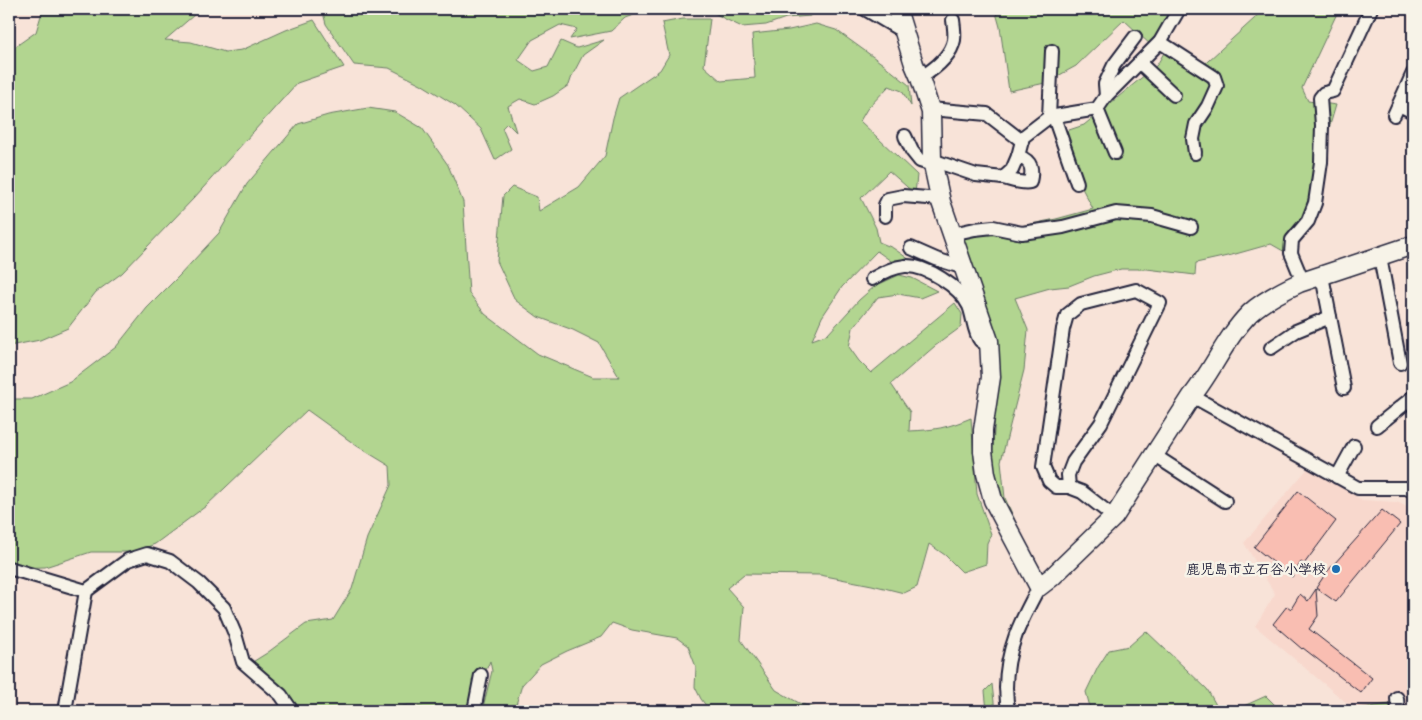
<svg xmlns="http://www.w3.org/2000/svg" width="1422" height="720" font-family="Kalam,'Klee One',sans-serif">
<style>
.built{fill:#f8d8cd}
.green{fill:#b2d590;stroke:#6a7c66}
.building{fill:#f9beb2;stroke:#22223b}
.lines{fill:none;stroke-linecap:round;stroke-linejoin:round}
.street-casing{stroke:#22223b;stroke-width:16}
.secondary-casing{stroke:#22223b;stroke-width:21}
.street{stroke:#f7f3e8;stroke-width:12}
.secondary{stroke:#f7f3e8;stroke-width:18}
.poi-dot{fill:#1f6fb2;stroke:#f7f3e8;stroke-width:2}
.labels{text-anchor:middle;stroke-width:5;stroke-linejoin:round;paint-order:stroke}
.poi-label{font-size:14px;font-weight:bold;fill:#22223b;stroke:#f7f3e8;text-anchor:end}
</style>
<rect width="100%" height="100%" fill="#f8e3d8"/>
<filter id="ink" filterUnits="userSpaceOnUse"><feTurbulence type="fractalNoise" baseFrequency=".02" numOctaves="2"/><feDisplacementMap in="SourceGraphic" scale="10" xChannelSelector="R" yChannelSelector="G"/><feConvolveMatrix kernelMatrix="1 2 1 2 8 2 1 2 1" color-interpolation-filters="sRGB"/></filter>
<g filter="url(#ink)">
<polygon class="built" points="1309,467 1362,500 1396,502 1413,508 1413,711 1401,711 1397,703 1354,709 1255,626 1275,594 1244,543"/>
<g class="green">
<polygon points="43,9 201,9 165,40 191,42 225,52 242,50 286,30 314,20 344,67 297,83 194,198 122,273 96,292 68,328 40,340 9,346 9,51 36,32"/>
<polygon points="322,9 649,9 625,18 611,31 570,39 577,29 560,25 532,40 518,60 534,71 548,67 561,41 577,48 604,40 583,55 572,76 569,85 553,96 535,104 520,99 508,106 516,132 507,123 502,128 511,149 495,160 481,129 455,105 421,84 389,68 354,65 326,24"/>
<polygon points="708,9 813,9 810,16 786,18 766,25 742,27 723,18"/>
<polygon points="995,9 1176,9 1153,47 1124,20 1076,66 1045,83 1009,91 1000,27"/>
<polygon points="1261,9 1339,9 1302,88 1308,101 1336,105 1296,240 1285,252 1271,244 1232,255 1196,263 1195,275 1147,269 1121,269 1094,276 1069,286 1050,288 1015,298 1028,330 1024,370 1001,461 1005,498 1018,527 1031,563 1007,528 992,464 996,398 952,226 1006,229 1056,219 1093,209 1054,135 1084,125 1157,65 1165,51 1197,71 1255,18"/>
<path d="M683,19H710L704,66L721,81L755,78L752,34L789,30L816,24L836,30L883,64L909,85L911,106L902,91L889,86L867,109L860,121L917,175L915,194L889,171L861,198L876,228L879,242L893,248L934,277L898,266L877,251L842,287L822,317L812,340L828,334L859,300L875,286L899,275L912,278L937,291L920,298L898,294L878,297L853,328L849,347L859,361L871,373L955,303L962,314L961,327L935,346L891,384L910,412L909,431C935,430 947,428 971,418L977,494L991,534L987,543L986,564L962,572L945,555L929,544L917,587L904,593L872,585L820,575L744,574L727,588L744,607L741,640L776,690L799,703L822,711H710L701,699L695,687L696,667L688,646L677,638L632,630L612,623L601,637L567,651L541,664L522,685L514,711H482L492,671L490,661L477,691L463,711C454,711 444,712 434,711C420,710 419,702 403,706L404,711H283L265,680L251,663L267,653L306,624L333,620L352,589L367,538L391,485L390,466L357,446L307,410L206,506L155,544L134,552H91L45,567L9,568V399H32L70,382L116,347L147,308L179,276L219,233L247,184L298,124L328,115L368,108L395,112L422,128L448,165L463,202L469,293L485,314L538,354L593,377H619L599,343L573,330L538,317L515,300L497,261L503,196L512,187L537,197L539,211L579,187L605,156L613,118L619,98L660,70L669,55L662,23Z"/>
<polygon points="1146,631 1207,689 1216,705 1212,711 1091,711 1086,692 1098,667 1109,650 1129,646"/>
<polygon points="992,684 995,711 987,711 985,691"/>
<polygon points="1266,696 1281,711 1232,711 1235,710"/>
<polygon points="1397,703 1401,711 1355,711 1354,709"/>
</g>
<g class="building">
<polygon points="1298,491 1336,521 1304,564 1301,562 1292,577 1254,547"/>
<polygon points="1382,510 1400,524 1336,602 1316,588 1326,573"/>
<polygon points="1316,589 1318,616 1309,629 1372,678 1361,693 1303,648 1302,649 1273,624 1287,606 1291,609 1300,594 1308,601"/>
</g>
<g class="lines">
<g class="street-casing">
<g id="street">
<polyline points="865,9 904,32"/>
<polyline points="1160,42 1214,77 1217,86 1208,106 1196,124 1193,139 1195,153"/>
<polyline points="1140,63 1174,95"/>
<path d="M920,78C933,70 951,57 954,40C955,34 954,27 953,20"/>
<polyline points="1106,96 1105,84 1114,65 1135,37"/>
<polyline points="1399,105 1413,112"/>
<polyline points="930,109 987,114 1022,141"/>
<polyline points="1097,109 1115,153"/>
<polyline points="1394,115 1413,73"/>
<polyline points="1049,117 1052,51"/>
<polyline points="1054,117 1077,183"/>
<polyline points="905,136 912,151 920,161 933,165"/>
<polyline points="932,160 976,175 1003,178 1012,170 1018,156 1023,137 1049,117 1097,109 1106,96 1160,42 1179,9"/>
<path d="M1003,178C1012,180 1022,184 1030,182C1033,169 1032,161 1018,156"/>
<polyline points="885,216 885,205 888,199 903,196 940,199"/>
<polyline points="952,234 975,229 993,227 1022,233 1063,227 1116,213 1152,216 1191,227"/>
<polyline points="911,248 936,259 964,268"/>
<polyline points="1380,257 1400,363"/>
<polyline points="1322,276 1344,388"/>
<path d="M872,279C883,273 893,267 905,266C926,265 960,287 969,306C973,315 974,333 980,340C982,342 986,344 989,347"/>
<polyline points="1303,282 1291,253 1292,240 1308,221 1315,203 1321,162 1322,125 1320,98 1324,93 1333,91 1371,9"/>
<polyline points="1271,348 1296,331 1330,317"/>
<polyline points="1192,396 1358,488 1406,488 1413,491"/>
<polyline points="1377,426 1413,397"/>
<polyline points="1154,455 1225,501"/>
<polyline points="1337,477 1354,446"/>
<polyline points="1069,487 1068,475 1073,462 1101,423 1160,303 1136,290 1081,304 1067,315 1063,329 1043,467 1049,481 1056,487 1069,487 1082,492 1114,517"/>
<polyline points="9,568 86,591 128,560 147,554 170,561 199,583 224,608 235,634 243,662 281,695 292,711"/>
<polyline points="1397,698 1398,711"/>
<polyline points="65,711 86,591"/>
<polyline points="474,711 481,675"/>
<path d="M1009,711C1006,704 1007,696 1006,688C1006,649 1021,620 1039,587"/>
</g>
</g>
<g class="secondary-casing">
<path id="secondary" d="M897,9L914,64L920,78L931,112L932,160L941,202L989,341L991,377L983,430V451L986,474L993,500L1039,587L1052,577L1114,517L1192,396C1213,370 1226,337 1250,313C1264,300 1282,291 1299,283L1413,245"/>
</g>
<use href="#street" class="street"/>
<use href="#secondary" class="secondary"/>
</g>
</g>
<circle class="poi-dot" cx="1336" cy="569" r="5"/>
<g class="labels">
<g class="poi-label">
<text x="1326" y="574">鹿児島市立石谷小学校</text>
</g>
</g>
<rect width="1422" height="720" fill="none" stroke="#f7f3e8" stroke-width="30"/>
<rect x="15" y="15" width="1392" height="690" fill="none" stroke="#22223b" stroke-width="2" filter="url(#ink)"/>
</svg>
